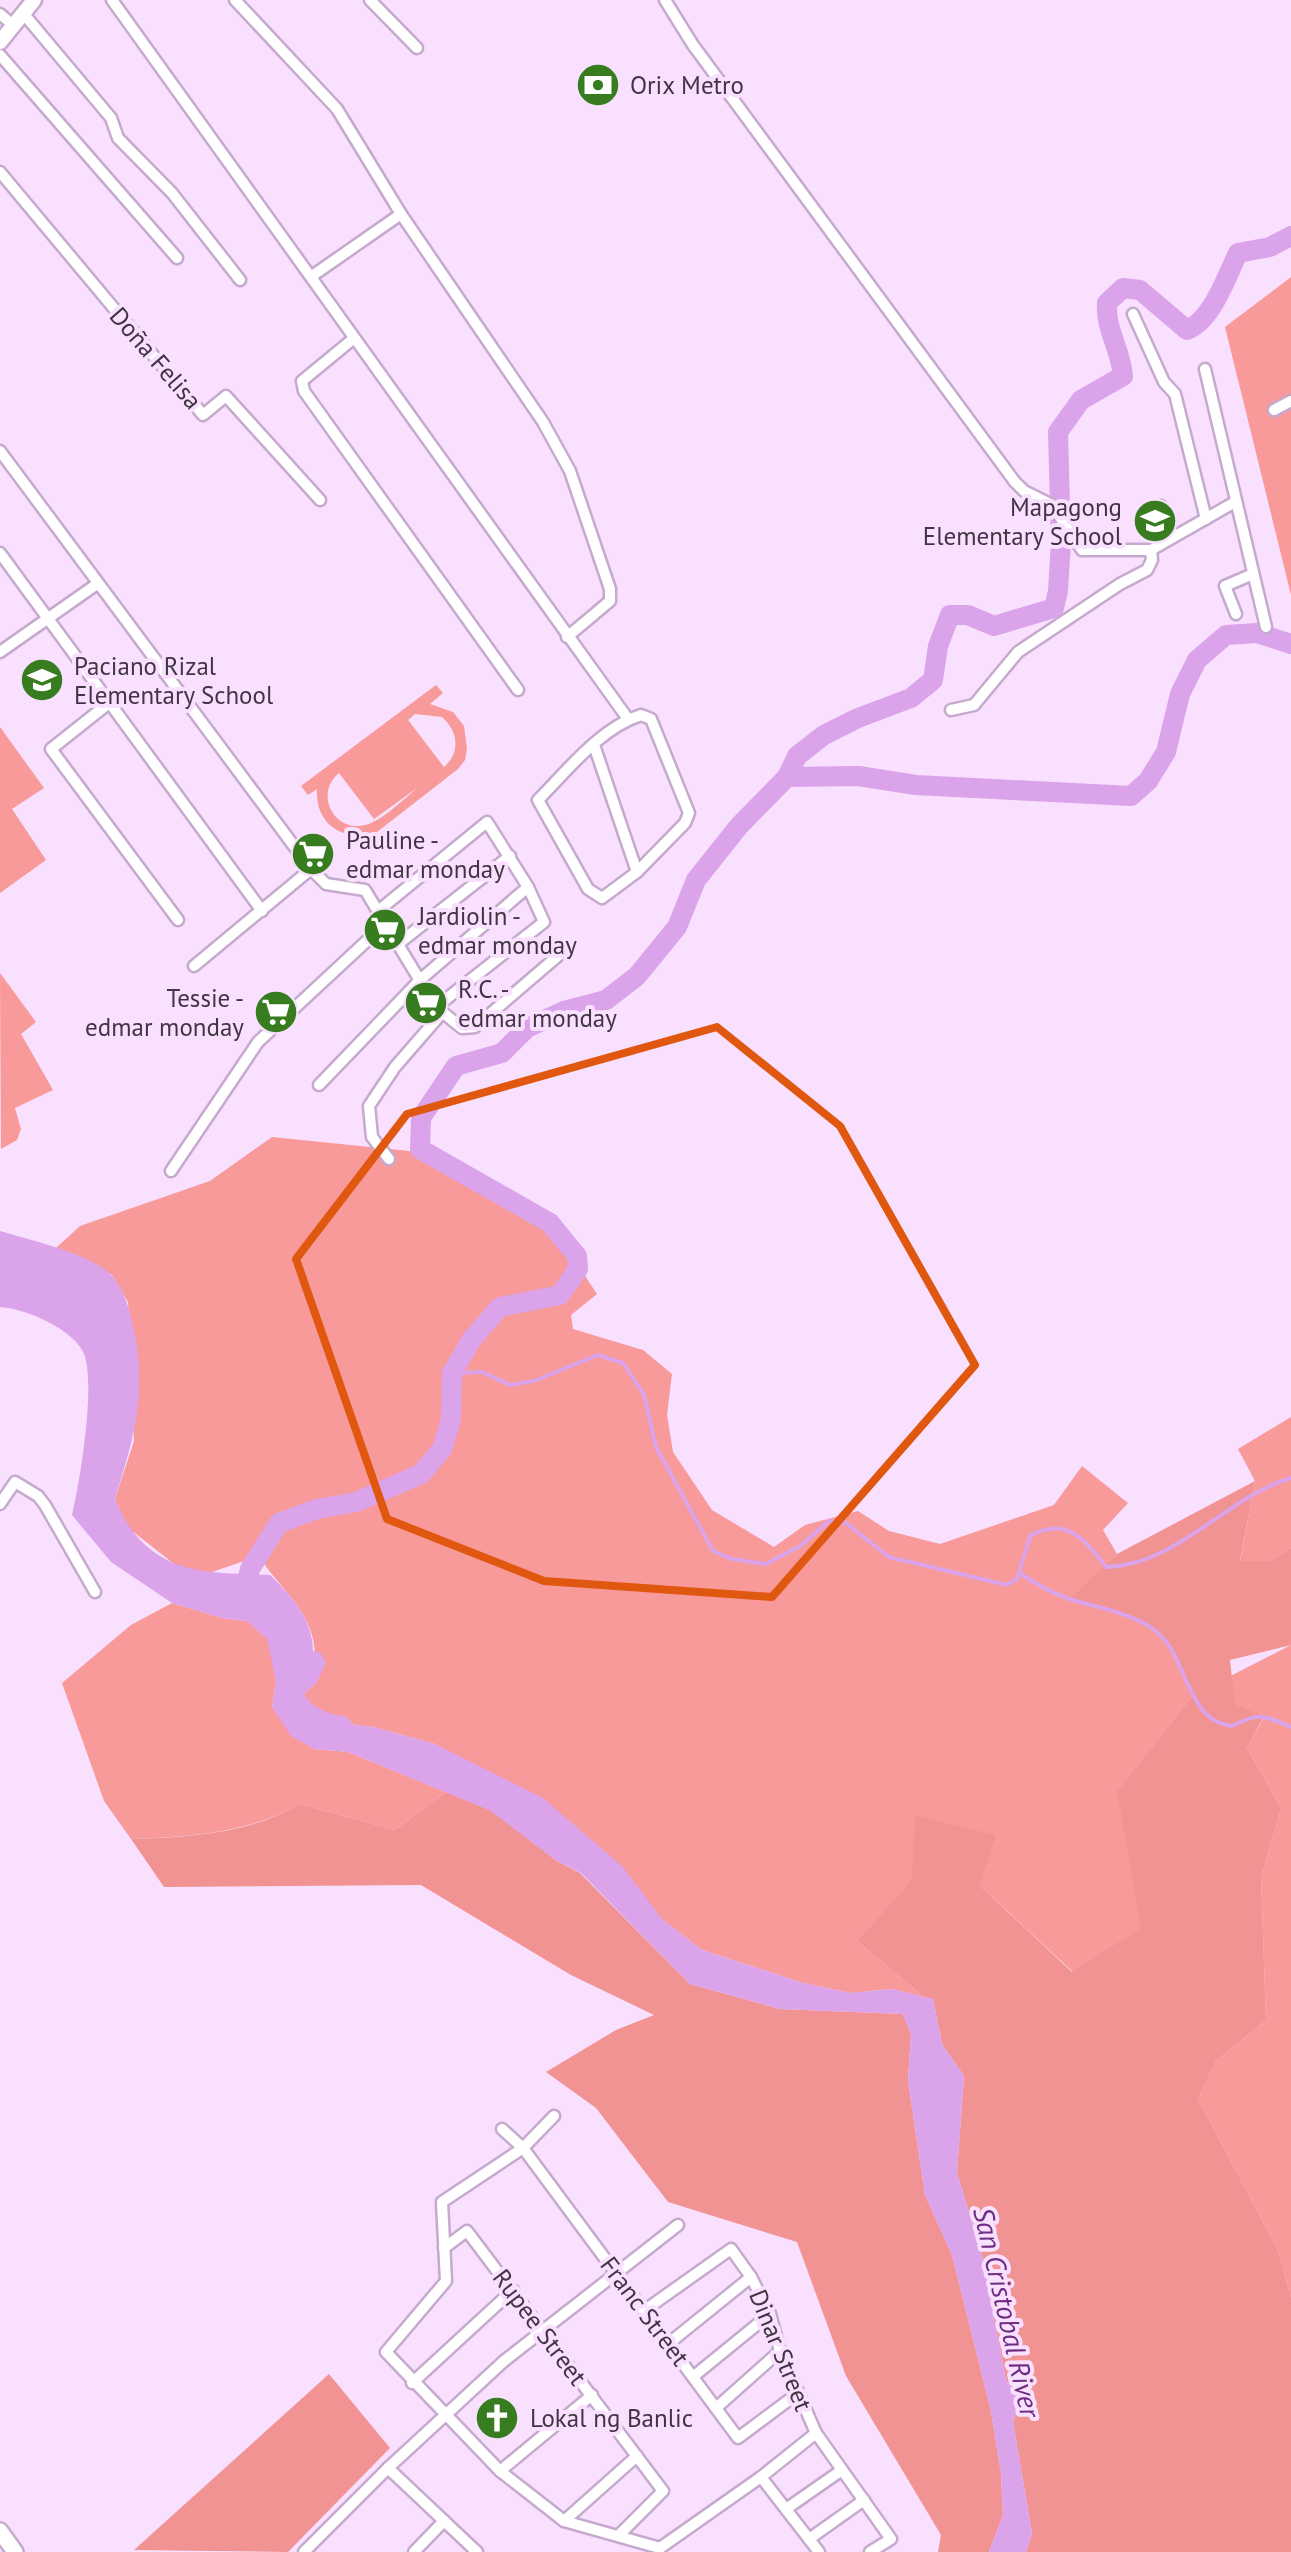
<svg xmlns="http://www.w3.org/2000/svg" width="1291" height="2552" font-family="'PT Sans',sans-serif">
<style>
.green{fill:#f8999a;fill-rule:evenodd}
.forest{fill:#f19293}
.water{fill:#dba3ea}
.lines{fill:none;stroke-linecap:round;stroke-linejoin:round}
.stream{stroke:#dba3ea;stroke-width:4}
.river{stroke:#dba3ea;stroke-width:20}
.minor-casing{stroke:#c6aace;stroke-width:15}
.secondary-casing{stroke:#c6aace;stroke-width:19}
.trunk-casing{stroke:#c6aace;stroke-width:20}
.minor{stroke:#fff;stroke-width:10}
.secondary{stroke:#fff;stroke-width:14}
.trunk{stroke:#fff;stroke-width:15}
.marked{fill:none;stroke:#e0570f;stroke-width:8;stroke-linejoin:round}
.labels{text-anchor:middle;stroke-width:8;stroke-linejoin:round;paint-order:stroke}
.poi-label{font-size:25px;fill:#413544;stroke:#f8e0fe;text-anchor:start}
.street-label{font-size:25px;fill:#413544;stroke:#f8e0fe}
.water-label{font-size:28px;font-style:italic;fill:#6f2d80;stroke:#f8e0fe}
</style>
<rect width="100%" height="100%" fill="#f8e0fe"/>
<g class="green">
<polygon points="1291,277 1291,595 1225,327"/>
<path d="M436,685L443,693L430,704L453,712L464,726L467,749L465,760L458,769L377,832C344,843 315,825 317,789L308,795L301,786ZM415,714L442,717C458,731 461,752 444,767L408,720ZM339,773L374,819L417,788C404,799 387,816 371,823C337,838 312,795 339,773Z"/>
<polygon points="0,727 44,788 12,809 46,860 0,893"/>
<polygon points="0,973 36,1022 21,1034 53,1090 15,1108 21,1129 17,1140 1,1149"/>
<path d="M272,1137L409,1151L448,1164L550,1223L597,1294L571,1315L573,1329L643,1350L672,1374L667,1415L673,1452L712,1510L774,1547L805,1525L858,1511L889,1531L940,1544L1054,1505L1082,1466L1128,1503L1103,1530L1117,1554L1071,1600C1095,1606 1141,1616 1159,1633C1175,1649 1184,1675 1193,1695L1291,1645V2298L1278,2250L1198,2099L1216,2061L1266,2020L1261,1878L1281,1808L1247,1748L1264,1717L1193,1695L1118,1790L1142,1928L1073,1972L979,1885L916,1816L913,1880L857,1941L924,1997L892,1989L850,1993L803,1983L702,1950L435,1744L373,1727L310,1719L300,1710L301,1697L317,1682C315,1667 316,1649 312,1635C303,1603 275,1583 259,1556L209,1573L178,1567L127,1527L115,1499L134,1441L128,1302L112,1275L95,1264L55,1249L80,1226L210,1181Z"/>
<polygon points="1291,1417 1291,1548 1268,1562 1240,1562 1255,1481 1238,1449"/>
<path d="M172,1603L222,1618L247,1621L268,1639L276,1681L272,1707L314,1749L348,1752L446,1792L395,1830L300,1804C249,1833 189,1837 131,1839L104,1801L62,1683L131,1625Z"/>
</g>
<g class="forest">
<path d="M1255,1481L1240,1561L1268,1562L1291,1548V1645L1230,1660L1235,1705L1264,1716L1247,1748L1281,1808L1261,1878L1266,2020L1216,2061L1198,2099L1278,2250L1291,2298V2552H1026L1032,2533L1013,2422L1020,2399L1006,2380L982,2255L957,2173L964,2076L942,2044L933,1999L924,1997L857,1941L912,1880L915,1816L996,1835L979,1885L1072,1972L1141,1928L1117,1791L1193,1695C1184,1675 1175,1649 1158,1633C1140,1616 1095,1606 1070,1599L1117,1554Z"/>
<path d="M446,1792L490,1810L557,1861L580,1873L690,1984L780,2009L903,2014L911,2034L908,2081L925,2195L952,2255L991,2411L1001,2473L1003,2515L989,2552H938L941,2535L846,2376L797,2242L668,2202L596,2108L546,2072L616,2030L654,2015L571,1975L421,1885L164,1887L131,1839C189,1837 249,1834 300,1804L395,1830Z"/>
<polygon points="329,2374 390,2448 288,2552 134,2550"/>
</g>
<path class="water" d="M0,1231C29,1240 94,1254 113,1277C125,1291 129,1309 133,1326C148,1391 134,1438 115,1499C146,1574 199,1573 270,1575C292,1596 313,1620 313,1651L321,1653L326,1663L317,1682L301,1697L300,1710L311,1719L373,1727L435,1744L543,1798L622,1866L662,1919L702,1950L803,1983L850,1993L892,1989L933,1999L942,2044L964,2076L957,2173L982,2255L1006,2380L1020,2399L1013,2422L1032,2533L1026,2552H989L1003,2515L1001,2473L991,2411L952,2255L925,2195L908,2081L911,2034L903,2014L780,2009L690,1984L581,1873L557,1861L489,1810L348,1752L314,1749L291,1736L272,1707L276,1681L267,1639L247,1621L222,1618L172,1603L111,1562L72,1515C80,1482 96,1384 84,1354C75,1330 25,1308 0,1307Z"/>
<g class="lines">
<g class="stream">
<path d="M452,1373L482,1372L510,1385L534,1381L598,1355L623,1363L644,1395L656,1447L713,1551L732,1559L766,1564L800,1546L829,1521L846,1523L889,1557L1007,1585L1017,1579L1030,1536C1065,1516 1086,1539 1106,1567C1176,1566 1226,1497 1291,1478"/>
<path d="M1021,1574C1036,1584 1052,1593 1069,1599C1095,1607 1137,1614 1157,1632C1188,1658 1186,1721 1232,1726C1260,1712 1262,1715 1291,1727"/>
</g>
<g class="river">
<polyline points="787,777 858,776 916,785 1131,796 1148,781 1166,752 1180,694 1197,660 1226,635 1257,633 1291,644"/>
<path d="M246,1586L250,1569L279,1523L317,1509L356,1502L421,1474L442,1449L451,1420L452,1373L472,1339L500,1307L560,1295L578,1269L577,1256L550,1223L420,1149L421,1118L456,1066L502,1053L527,1028L564,1011L606,1000L637,976L677,927L696,880L739,826L787,777L797,756L824,735L858,718L911,698L933,680L938,646L950,615H968L994,626L1054,608L1058,591L1061,542L1058,432L1081,400L1123,376C1121,350 1105,329 1107,303L1123,288L1140,290L1187,330C1212,320 1226,278 1238,253L1270,247L1291,236"/>
<path d="M291,1682C290,1709 319,1723 342,1726"/>
</g>
<g class="minor-casing">
<g id="minor">
<polyline points="112,0 628,719"/>
<polyline points="235,0 337,109 401,214 543,422 570,471 610,589 610,601 567,637"/>
<polyline points="370,0 417,48"/>
<polyline points="665,0 693,45 1015,482 1024,491 1052,505 1082,550 1151,550 1235,502"/>
<polyline points="23,13 111,118 118,138 172,193 240,280"/>
<polyline points="0,14 14,26"/>
<polyline points="0,55 177,258"/>
<polyline points="0,172 203,415 226,396 320,500"/>
<polyline points="312,276 401,214"/>
<polyline points="1133,314 1164,382 1175,394 1206,519"/>
<polyline points="353,339 302,381 304,391 518,690"/>
<polyline points="1205,369 1266,627"/>
<polyline points="1274,410 1291,401"/>
<polyline points="0,451 311,869 326,884 365,890 436,1007 462,1028 475,1027 566,949"/>
<polyline points="1161,506 1173,537"/>
<polyline points="0,553 262,911"/>
<polyline points="1236,614 1225,586 1253,574"/>
<polyline points="0,652 97,584"/>
<polyline points="109,703 51,749 178,920"/>
<polyline points="951,710 974,705 1018,652 1120,584 1147,570 1152,560 1151,550"/>
<path d="M641,715L651,719L689,813L685,823L637,872L602,898L588,889L538,800C567,771 600,728 641,715Z"/>
<polyline points="594,745 637,872"/>
<polyline points="378,911 487,822 528,887 544,922 436,1007"/>
<polyline points="398,944 510,856"/>
<polyline points="194,966 311,869"/>
<polyline points="319,1085 421,979 528,887"/>
<polyline points="389,1159 372,1137 369,1106 395,1067 441,1014"/>
<polyline points="171,1171 258,1042 386,923"/>
<polyline points="0,1504 15,1482 38,1496 45,1505 95,1592"/>
<polyline points="554,2116 523,2148 442,2202 446,2281 386,2352 500,2471 564,2521 660,2548 761,2477 816,2433"/>
<polyline points="502,2129 523,2148 738,2438 797,2394"/>
<polyline points="444,2248 467,2231 663,2491 618,2536"/>
<polyline points="645,2310 731,2249 751,2277 770,2314 780,2351 816,2433 891,2539 870,2552"/>
<polyline points="668,2344 751,2277"/>
<polyline points="694,2376 770,2314"/>
<polyline points="412,2383 513,2290"/>
<polyline points="716,2408 780,2351"/>
<polyline points="388,2468 477,2552"/>
<polyline points="500,2471 592,2395"/>
<polyline points="761,2477 819,2552"/>
<polyline points="786,2509 842,2470"/>
<polyline points="564,2521 637,2456"/>
<polyline points="809,2539 864,2500"/>
<polyline points="304,2552 388,2468 504,2361 678,2225"/>
<polyline points="414,2552 444,2521"/>
</g>
</g>
<g class="secondary-casing">
<polyline id="secondary" points="0,42 34,0"/>
</g>
<g class="trunk-casing">
<polyline id="trunk" points="0,2531 15,2552"/>
</g>
<use href="#minor" class="minor"/>
<use href="#secondary" class="secondary"/>
<use href="#trunk" class="trunk"/>
</g>
<path class="marked" d="M717,1027L840,1126L975,1365L772,1597L544,1581L387,1519L296,1259L407,1114Z"/>
<defs>
<g id="bank-disc" transform="scale(2.25)"><circle r="9.5" fill="#377d20" stroke="#f8e0fe"/><path d="M-6-4H6V4H-6ZM0-2.3a2.3 2.3 0 1 0 0 4.6a2.3 2.3 0 1 0 0-4.6Z" fill="#fff"/></g>
<g id="school-disc" transform="scale(2.25)"><circle r="9.5" fill="#377d20" stroke="#f8e0fe"/><path d="M0-5L7-2L0 1L-7-2ZM-4 1L0 2.5L4 1V4Q0 6-4 4Z" fill="#fff"/></g>
<g id="supermarket-disc" transform="scale(2.25)"><circle r="9.5" fill="#377d20" stroke="#f8e0fe"/><path d="M-6-5.5h2.5l.6 2H6L4.5 2H-2.5L-4.4-4H-6ZM-1.5 3.2a1.3 1.3 0 1 0 .1 0ZM3 3.2a1.3 1.3 0 1 0 .1 0Z" fill="#fff"/></g>
<g id="church-disc" transform="scale(2.25)"><circle r="9.5" fill="#377d20" stroke="#f8e0fe"/><path d="M-1.2-6h2.4v3.5h3.3v2.4h-3.3V6h-2.4V-.1h-3.3v-2.4h3.3Z" fill="#fff"/></g>
</defs>
<g fill-rule="evenodd">
<use href="#bank-disc" x="598" y="85"/>
<use href="#school-disc" x="1155" y="521"/>
<use href="#school-disc" x="42" y="680"/>
<use href="#supermarket-disc" x="313" y="854"/>
<use href="#supermarket-disc" x="385" y="930"/>
<use href="#supermarket-disc" x="426" y="1003"/>
<use href="#supermarket-disc" x="276" y="1012"/>
<use href="#church-disc" x="497" y="2418"/>
</g>
<g class="labels">
<g class="poi-label">
<text x="630" y="94">Orix Metro</text>
<text x="1122" y="516" text-anchor="end">Mapagong<tspan x="1122" dy="29">Elementary School</tspan></text>
<text x="74" y="675">Paciano Rizal<tspan x="74" dy="29">Elementary School</tspan></text>
<text x="346" y="849">Pauline -<tspan x="346" dy="29">edmar monday</tspan></text>
<text x="418" y="925">Jardiolin -<tspan x="418" dy="29">edmar monday</tspan></text>
<text x="458" y="998">R.C. -<tspan x="458" dy="29">edmar monday</tspan></text>
<text x="244" y="1007" text-anchor="end">Tessie -<tspan x="244" dy="29">edmar monday</tspan></text>
<text x="530" y="2427">Lokal ng Banlic</text>
</g>
<g class="street-label">
<text transform="translate(156 358) rotate(49)" y="9">Doña Felisa</text>
<text transform="translate(645 2311) rotate(53)" y="9">Franc Street</text>
<text transform="translate(540 2327) rotate(53)" y="9">Rupee Street</text>
<text transform="translate(781 2350) rotate(68)" y="9">Dinar Street</text>
</g>
<g class="water-label">
<text transform="translate(1007 2312) rotate(77)" y="10">San Cristobal River</text>
</g>
</g>
</svg>
